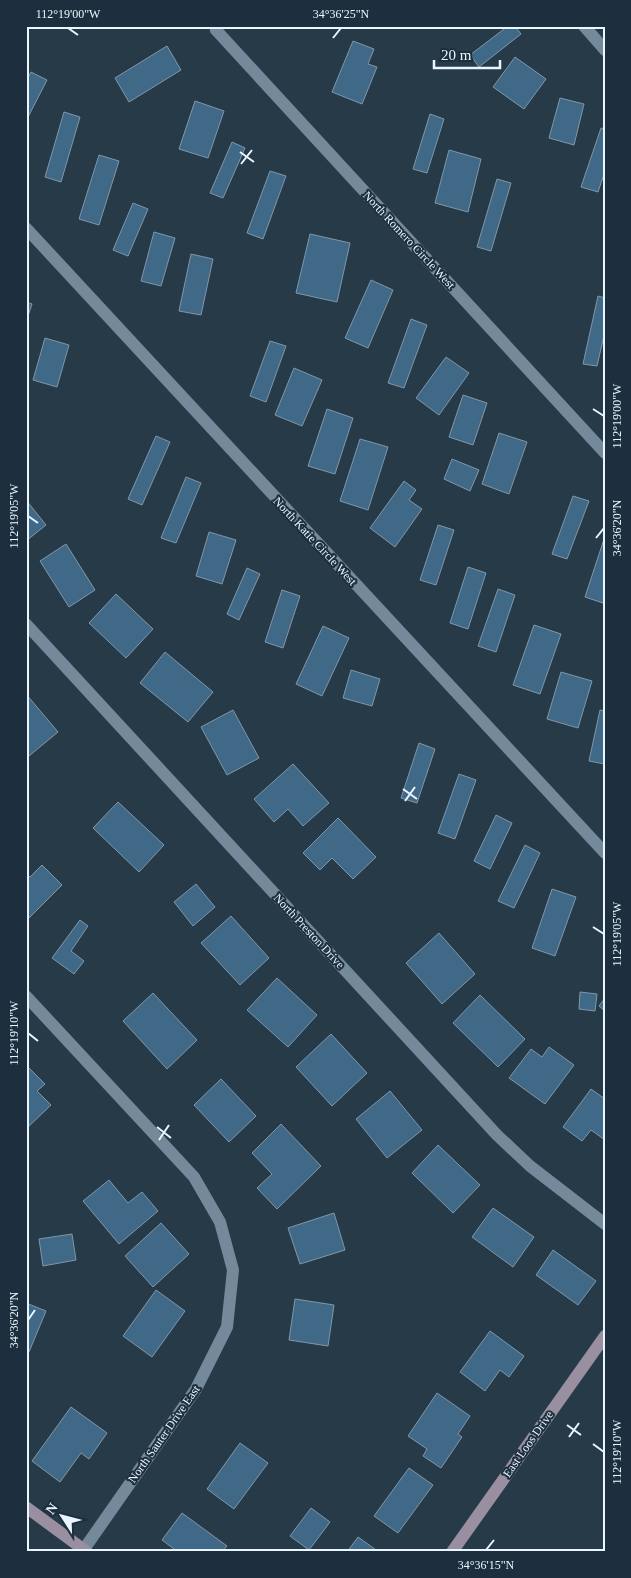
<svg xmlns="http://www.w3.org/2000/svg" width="631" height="1578" font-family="'Times New Roman',serif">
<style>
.building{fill:#406887;stroke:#8197a8}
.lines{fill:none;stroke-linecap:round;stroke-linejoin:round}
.street{stroke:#74899a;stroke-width:12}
.secondary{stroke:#998fa1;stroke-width:12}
.ticks{fill:none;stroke:#eaf6ff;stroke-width:2}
.labels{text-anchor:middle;stroke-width:4;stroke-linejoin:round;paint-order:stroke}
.street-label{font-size:12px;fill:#eaf6ff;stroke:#1d2f3e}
.neatline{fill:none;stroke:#eaf6ff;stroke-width:2}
.ticks-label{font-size:12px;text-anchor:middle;fill:#eaf6ff}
</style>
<rect width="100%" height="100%" fill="#273a48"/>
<g class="building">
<polygon points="508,26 515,26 521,34 479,67 470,55"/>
<polygon points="353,41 374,49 368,64 377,67 362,104 332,92"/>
<polygon points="167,46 181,70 129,102 115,78"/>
<polygon points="515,57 546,79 524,109 493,87"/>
<polygon points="31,72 47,80 26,121 26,81"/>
<polygon points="560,98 584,104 574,145 549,138"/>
<polygon points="195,101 224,111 208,158 179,149"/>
<polygon points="64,112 80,117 61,182 45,177"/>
<polygon points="430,114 444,119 427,173 413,169"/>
<polygon points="601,128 605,129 605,171 598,192 581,187"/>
<polygon points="232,142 245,148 223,198 210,193"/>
<polygon points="449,150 481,159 468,212 435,203"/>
<polygon points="99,155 119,161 99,225 79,219"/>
<polygon points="270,171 286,176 263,239 247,233"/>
<polygon points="497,179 511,183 491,251 477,247"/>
<polygon points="133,203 148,209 128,256 113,250"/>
<polygon points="154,232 175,238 161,286 141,281"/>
<polygon points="310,234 350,243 337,302 296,293"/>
<polygon points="191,254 213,259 201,315 179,311"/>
<polygon points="371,280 393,290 368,348 345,338"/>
<polygon points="598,296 605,298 605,331 597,366 583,364"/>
<polygon points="26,302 32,304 26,322"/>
<polygon points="411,319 427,325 404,388 388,383"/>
<polygon points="45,338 69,345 57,387 33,380"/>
<polygon points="270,341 286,346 266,402 250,396"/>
<polygon points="446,357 469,373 439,415 416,398"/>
<polygon points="294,368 322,380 302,426 275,415"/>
<polygon points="463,395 487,403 473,445 449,437"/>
<polygon points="327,409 353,418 335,474 308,466"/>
<polygon points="499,433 527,442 509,494 482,484"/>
<polygon points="156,436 170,442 142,505 128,499"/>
<polygon points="360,439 388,447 368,510 340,501"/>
<polygon points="452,459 479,470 470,491 444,479"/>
<polygon points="186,477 201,483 176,543 161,538"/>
<polygon points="404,481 416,490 409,500 422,509 395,547 370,528"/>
<polygon points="573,496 589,501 567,559 552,554"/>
<polygon points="26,500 46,525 26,541"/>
<polygon points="438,525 454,530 436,585 420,580"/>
<polygon points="209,532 236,540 222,584 196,576"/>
<polygon points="605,536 605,597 603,603 585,597"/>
<polygon points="66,544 95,590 69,607 40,561"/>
<polygon points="468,567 486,573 468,629 450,623"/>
<polygon points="247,568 260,574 239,620 227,614"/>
<polygon points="498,589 515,595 496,652 478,646"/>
<polygon points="282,590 300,596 283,648 265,642"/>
<polygon points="116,594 153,629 126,658 89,623"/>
<polygon points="534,625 561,634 540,694 513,685"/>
<polygon points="323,626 349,638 322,696 296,684"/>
<polygon points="165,652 213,692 188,722 140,683"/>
<polygon points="351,670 380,679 372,706 343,698"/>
<polygon points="561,672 592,681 578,728 547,719"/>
<polygon points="26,694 58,732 29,756 26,753"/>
<polygon points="233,710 259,758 227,775 201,727"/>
<polygon points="600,710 605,711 605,764 589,761"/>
<polygon points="419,743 435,749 417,803 401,798"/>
<polygon points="293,764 329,803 303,826 288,809 274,822 254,799"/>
<polygon points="459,774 476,780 455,839 438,833"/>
<polygon points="118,802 164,845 139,872 93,828"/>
<polygon points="496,815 512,823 490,869 474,861"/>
<polygon points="338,818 376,857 353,879 332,858 320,870 303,853"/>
<polygon points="525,845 540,853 514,908 498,901"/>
<polygon points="42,865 62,885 26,921 26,874 30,877"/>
<polygon points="196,884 215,907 193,926 174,902"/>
<polygon points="552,889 576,897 555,956 532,948"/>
<polygon points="231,916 269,958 240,985 201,943"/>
<polygon points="80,920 88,926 71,951 84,961 74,974 52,958"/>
<polygon points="439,933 475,974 442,1004 406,963"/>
<polygon points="277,978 317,1015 288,1047 247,1010"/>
<polygon points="580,992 597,994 595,1011 579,1009"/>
<polygon points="153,993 197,1040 167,1069 123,1021"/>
<polygon points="480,995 525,1039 498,1067 453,1023"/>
<polygon points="605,998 605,1011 599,1006"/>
<polygon points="331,1034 367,1073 332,1106 296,1067"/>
<polygon points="549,1047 574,1065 545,1104 509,1078 531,1049 542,1057"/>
<polygon points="26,1065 45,1084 37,1091 51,1105 26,1129"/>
<polygon points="221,1079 256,1116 229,1142 194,1105"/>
<polygon points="591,1089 605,1099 605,1140 591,1130 582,1141 563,1127"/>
<polygon points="390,1091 422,1130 387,1158 356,1119"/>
<polygon points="281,1124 321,1166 277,1209 257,1188 272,1174 252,1153"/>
<polygon points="438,1145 480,1185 453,1213 412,1173"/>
<polygon points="109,1180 128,1203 142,1192 158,1211 119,1244 83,1201"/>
<polygon points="493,1208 534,1237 513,1267 472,1237"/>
<polygon points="334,1213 345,1250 300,1264 288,1228"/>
<polygon points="161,1223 189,1254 153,1287 125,1256"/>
<polygon points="72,1234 76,1260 43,1266 39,1239"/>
<polygon points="553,1250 596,1281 578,1305 536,1275"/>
<polygon points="156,1290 185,1311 152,1357 123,1336"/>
<polygon points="295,1299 334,1305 328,1346 289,1340"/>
<polygon points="26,1303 46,1311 29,1352 26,1350"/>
<polygon points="490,1331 524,1356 509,1377 500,1370 485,1391 460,1372"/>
<polygon points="437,1393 470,1416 458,1434 462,1437 441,1468 423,1456 427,1449 408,1436"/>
<polygon points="71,1407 107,1433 89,1459 81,1453 60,1482 32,1461"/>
<polygon points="240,1443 268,1463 234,1509 207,1489"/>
<polygon points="409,1468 433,1485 398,1533 374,1516"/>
<polygon points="311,1508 330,1522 309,1550 290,1536"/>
<polygon points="182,1513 227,1546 222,1552 178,1552 162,1540"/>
<polygon points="358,1537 379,1552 347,1552"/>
</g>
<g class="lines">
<g class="street">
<polyline points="215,26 216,30 605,453"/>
<polyline points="584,26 605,50"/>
<polyline points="26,228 605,853"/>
<polyline points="26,624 497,1135 530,1166 605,1224"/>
<polyline points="26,996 194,1177 220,1222 233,1270 227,1327 196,1389 82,1552"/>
</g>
<g class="secondary">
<polyline points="26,1507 87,1552"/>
<polyline points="452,1552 605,1336"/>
</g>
</g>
<path class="ticks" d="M68,28L78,35M333,38L341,28M240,152L254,162M241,164L252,150M593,409L604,416M28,516L38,523M596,538L604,528M403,789L417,799M405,801L415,787M593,927L604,934M28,1033L38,1041M157,1127L171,1138M159,1140L169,1125M28,1320L35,1310M567,1425L581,1435M569,1437L579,1423M593,1444L604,1452M486,1550L494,1540"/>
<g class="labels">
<g class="street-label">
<text transform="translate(409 240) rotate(47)" y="4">North Romero Circle West</text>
<text transform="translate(315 541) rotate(47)" y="4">North Katie Circle West</text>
<text transform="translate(309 931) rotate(47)" y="4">North Preston Drive</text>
<text transform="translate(164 1434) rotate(-55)" y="4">North Sauter Drive East</text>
<text transform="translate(528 1444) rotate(-55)" y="4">East Loos Drive</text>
</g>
</g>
<rect width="631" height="1578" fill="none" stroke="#1d2f3e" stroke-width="55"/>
<g transform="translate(62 1516) rotate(306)" stroke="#1d2f3e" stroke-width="4" paint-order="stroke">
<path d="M0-4L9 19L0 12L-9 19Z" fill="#eaf6ff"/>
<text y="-8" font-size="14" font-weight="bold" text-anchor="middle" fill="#eaf6ff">N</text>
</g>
<path d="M434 60v8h66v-8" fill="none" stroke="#eaf6ff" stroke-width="2.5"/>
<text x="441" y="60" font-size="15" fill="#eaf6ff" stroke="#1d2f3e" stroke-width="4" paint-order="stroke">20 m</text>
<rect x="28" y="28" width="576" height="1522" class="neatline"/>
<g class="ticks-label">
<text x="68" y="18">112°19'00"W</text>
<text x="341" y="18">34°36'25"N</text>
<text transform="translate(617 416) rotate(-90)" y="4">112°19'00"W</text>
<text transform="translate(14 516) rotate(-90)" y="4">112°19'05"W</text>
<text transform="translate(617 528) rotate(-90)" y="4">34°36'20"N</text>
<text transform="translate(617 934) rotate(-90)" y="4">112°19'05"W</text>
<text transform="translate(14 1033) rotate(-90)" y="4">112°19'10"W</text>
<text transform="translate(14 1320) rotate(-90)" y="4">34°36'20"N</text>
<text transform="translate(617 1452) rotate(-90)" y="4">112°19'10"W</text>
<text x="486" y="1569">34°36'15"N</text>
</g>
</svg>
